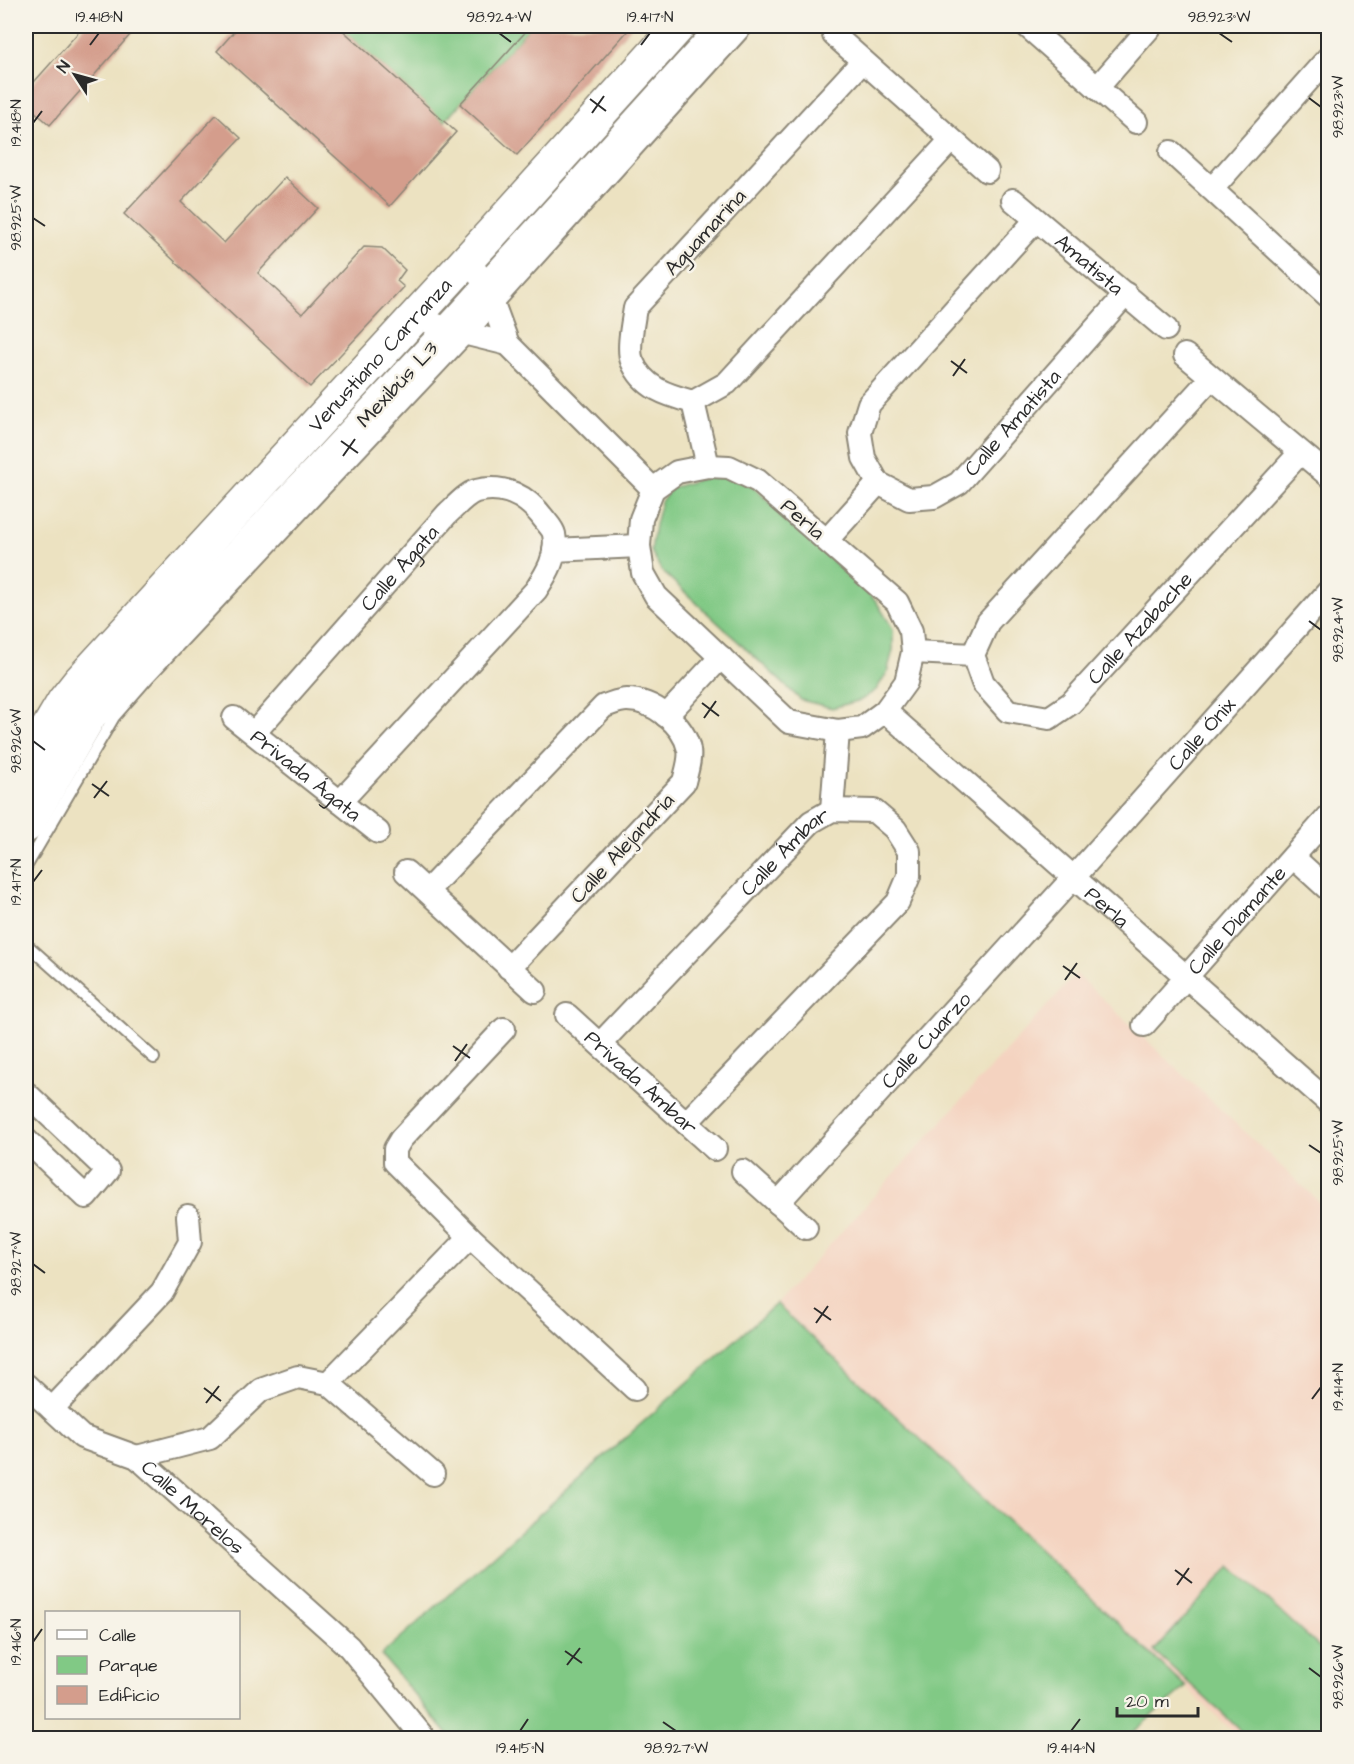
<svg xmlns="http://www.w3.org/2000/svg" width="1354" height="1764" font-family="'Architects Daughter',sans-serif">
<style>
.built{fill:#f4d3c0}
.green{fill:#81c985;stroke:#567a58;stroke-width:1.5}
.building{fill:#d49d8c}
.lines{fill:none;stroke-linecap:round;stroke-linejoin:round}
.service-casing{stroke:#8c8676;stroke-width:14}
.minor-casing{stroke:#8c8676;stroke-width:26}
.primary-casing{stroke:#8c8676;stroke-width:36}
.service{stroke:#fff;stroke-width:10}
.minor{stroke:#fff;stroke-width:22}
.primary{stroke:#fff;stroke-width:33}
.ticks{fill:none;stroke:#2b2b2b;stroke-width:2}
.labels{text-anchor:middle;stroke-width:5;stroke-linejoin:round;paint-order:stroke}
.street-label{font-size:21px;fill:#2b2b2b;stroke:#f7f3e8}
.neatline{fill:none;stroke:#2b2b2b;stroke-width:2}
.ticks-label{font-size:15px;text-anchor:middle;fill:#2b2b2b}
</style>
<rect width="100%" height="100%" fill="#f7f3e8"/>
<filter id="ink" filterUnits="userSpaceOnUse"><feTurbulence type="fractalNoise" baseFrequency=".0167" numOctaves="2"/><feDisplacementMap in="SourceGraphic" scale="12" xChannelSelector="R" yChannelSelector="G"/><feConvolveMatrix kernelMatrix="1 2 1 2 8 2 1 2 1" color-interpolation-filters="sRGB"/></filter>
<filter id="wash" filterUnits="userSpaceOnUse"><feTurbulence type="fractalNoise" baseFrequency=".008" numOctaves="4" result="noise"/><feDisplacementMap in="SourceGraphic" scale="24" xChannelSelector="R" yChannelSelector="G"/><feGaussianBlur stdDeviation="1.35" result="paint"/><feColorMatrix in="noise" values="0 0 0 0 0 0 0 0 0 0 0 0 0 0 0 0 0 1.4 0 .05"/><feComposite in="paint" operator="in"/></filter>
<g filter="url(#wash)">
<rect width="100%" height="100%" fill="#ece2c1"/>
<polygon class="built" points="1076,974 1328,1210 1328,1738 1240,1738 776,1304"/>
<g class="green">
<polygon points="338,26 531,26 444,122"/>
<polygon points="716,474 752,486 876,601 893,629 893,650 887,673 876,690 861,700 832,708 801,700 661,570 651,551 655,525 661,501 672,488"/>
<polygon points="776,1304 1186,1687 1126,1738 451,1738 381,1655"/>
<polygon points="1231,1566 1328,1655 1328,1738 1249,1738 1154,1651"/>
</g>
<g id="blocks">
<g class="building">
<polygon points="84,26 138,26 50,125 26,104 26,91"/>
<polygon points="239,26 338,26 456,132 390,206 217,51"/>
<polygon points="531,26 632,26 517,155 460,104"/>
<polygon points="216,115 241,138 181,202 224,243 285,177 318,208 258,273 302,314 364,247 382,248 405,270 397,281 404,287 310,387 124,214"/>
</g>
</g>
</g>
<g filter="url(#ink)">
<use href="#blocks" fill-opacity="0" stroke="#8c8676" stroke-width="1.5"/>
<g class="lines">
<g class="service-casing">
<g id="service">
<polyline points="26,867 114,717 149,677 470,335 749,26"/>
<polyline points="26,944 154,1058"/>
</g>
</g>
<g class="minor-casing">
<g id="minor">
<polyline points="1027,26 1136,122"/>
<polyline points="834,35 987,171"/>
<path d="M863,61L635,308C633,322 627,349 632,361C643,388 667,395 693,402L727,383L951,140"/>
<polyline points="1097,88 1151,26"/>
<polyline points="1171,152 1328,296"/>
<polyline points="1212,189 1328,58"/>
<path id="s1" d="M1013,200L1166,329"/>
<path id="s2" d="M1036,220L869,404L860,433L864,458L878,483L909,499L934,497L959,483L1126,294"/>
<polyline points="468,258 488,290 508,344 653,489"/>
<polyline points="415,317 451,330 508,344"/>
<polyline points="1185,355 1328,475"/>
<path id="s3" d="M1211,378L988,622L973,655L983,683L1008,711L1049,718L1071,703L1300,453"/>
<polyline points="693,402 708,466"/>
<polygon points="708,466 729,467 758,481 897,602 911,631 913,652 906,682 885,711 862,728 838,731 789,722 656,596 643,573 639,546 641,519 653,489 677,472"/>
<polyline points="827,540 878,483"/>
<polyline points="554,550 639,546"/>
<polyline points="913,652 973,655"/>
<path id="s4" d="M885,711L1328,1102"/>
<polyline points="666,716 721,657"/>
<path id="s5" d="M234,718L378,832"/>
<path id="s6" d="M254,733L447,514C455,507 466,494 476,491C504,484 527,496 544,519C547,523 553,529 554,534C558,556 547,573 536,590L340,802"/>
<polyline points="832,810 838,731"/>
<polyline points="1293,857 1328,889"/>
<polyline points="406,872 535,991"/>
<path d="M427,891L604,706C611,704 619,700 627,700C653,700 684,724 689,750C691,759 686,773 684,782L509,968"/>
<path id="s7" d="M567,1015L715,1149"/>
<path id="s8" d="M1144,1025L1328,817"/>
<polyline points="504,1029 401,1139 395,1149 395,1162 470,1237 635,1389"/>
<path id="s9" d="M600,1044L811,822L832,810L874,811L895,829L909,851V876L898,902L686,1123"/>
<polyline points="26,1093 108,1171 86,1197 26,1140"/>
<polyline points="743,1171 806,1228"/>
<path id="s10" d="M778,1203L1074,877L1328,592"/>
<polyline points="328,1383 470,1237"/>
<path id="s11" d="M26,1385L82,1437L137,1457L349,1647L424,1738"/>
<polyline points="52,1409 162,1292 190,1242 188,1216"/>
<polyline points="137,1457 210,1438 261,1390 298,1377 328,1383 433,1474"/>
</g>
</g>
<g class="primary-casing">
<g id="primary">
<path id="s12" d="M26,765L64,701L79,682L492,233L679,26"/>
<polyline points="26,826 90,715 461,319 726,26"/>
</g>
</g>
<use href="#service" class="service"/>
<use href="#minor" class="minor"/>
<use href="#primary" class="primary"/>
</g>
</g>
<path class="ticks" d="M499,33L511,42M1219,33L1232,42M90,45L99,33M641,45L650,33M1309,98L1321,107M590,99L606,111M592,113L604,96M33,123L42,111M33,218L45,226M951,361L967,373M953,376L965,359M341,441L358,453M343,456L355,439M1309,621L1321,630M702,703L719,716M704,718L716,701M33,741L45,750M92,784L109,796M94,798L107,781M33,882L42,870M1063,966L1080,978M1065,980L1077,963M453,1046L470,1058M455,1061L467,1044M1309,1145L1321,1153M33,1264L45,1273M814,1308L831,1320M816,1323L828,1306M204,1388L221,1401M1312,1399L1321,1387M206,1403L219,1386M1175,1570L1192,1583M1177,1585L1189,1568M33,1642L42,1629M565,1651L582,1663M567,1665L580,1648M1309,1668L1321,1677M663,1722L676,1731M520,1731L528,1719M1071,1731L1080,1719"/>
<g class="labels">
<g class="street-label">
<text transform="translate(705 232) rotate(-47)" y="7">Aguamarina</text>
<text dy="7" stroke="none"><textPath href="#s1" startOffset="100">Amatista</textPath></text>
<text dy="7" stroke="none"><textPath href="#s12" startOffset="543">Venustiano Carranza</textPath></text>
<text transform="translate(397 384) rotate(-47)" y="7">Mexibús L3</text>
<text dy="7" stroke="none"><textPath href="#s2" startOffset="502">Calle Amatista</textPath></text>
<text transform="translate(803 519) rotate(41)" y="7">Perla</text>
<text dy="7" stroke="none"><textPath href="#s6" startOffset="220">Calle Ágata</textPath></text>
<text dy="7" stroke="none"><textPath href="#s3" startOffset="604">Calle Azabache</textPath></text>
<text dy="7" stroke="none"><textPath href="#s10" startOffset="632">Calle Ónix</textPath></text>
<text dy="7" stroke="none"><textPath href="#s5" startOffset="92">Privada Ágata</textPath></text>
<text transform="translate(622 848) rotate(-47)" y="7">Calle Alejandría</text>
<text dy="7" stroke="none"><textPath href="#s9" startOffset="267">Calle Ámbar</textPath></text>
<text dy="7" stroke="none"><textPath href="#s4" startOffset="296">Perla</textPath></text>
<text dy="7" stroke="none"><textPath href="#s8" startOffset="140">Calle Diamante</textPath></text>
<text dy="7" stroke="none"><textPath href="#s10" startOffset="220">Calle Cuarzo</textPath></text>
<text dy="7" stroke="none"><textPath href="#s7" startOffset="100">Privada Ámbar</textPath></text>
<text dy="7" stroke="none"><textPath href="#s11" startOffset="210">Calle Morelos</textPath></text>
</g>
</g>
<rect width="1354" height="1764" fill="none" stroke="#f7f3e8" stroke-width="66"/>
<rect x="45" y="1611" width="195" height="108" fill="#f7f3e8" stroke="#a5a39c" stroke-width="1.5"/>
<rect x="57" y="1630" width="30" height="9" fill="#ffffff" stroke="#a5a39c" stroke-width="1.5"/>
<text x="99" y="1641" font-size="18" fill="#2b2b2b">Calle</text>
<rect x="57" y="1656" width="30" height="18" fill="#81c985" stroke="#a5a39c" stroke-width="1.5"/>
<text x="99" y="1671" font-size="18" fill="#2b2b2b">Parque</text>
<rect x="57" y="1686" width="30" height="18" fill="#d49d8c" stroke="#a5a39c" stroke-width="1.5"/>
<text x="99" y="1701" font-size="18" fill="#2b2b2b">Edificio</text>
<g transform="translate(75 75) rotate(306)" stroke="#f7f3e8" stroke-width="4.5" paint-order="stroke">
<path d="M0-4.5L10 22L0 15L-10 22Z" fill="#2b2b2b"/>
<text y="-9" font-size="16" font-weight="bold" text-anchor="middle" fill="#2b2b2b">N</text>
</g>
<path d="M1117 1707v9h81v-9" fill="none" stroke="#2b2b2b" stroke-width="3"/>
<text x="1126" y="1707" font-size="18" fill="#2b2b2b" stroke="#f7f3e8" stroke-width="4.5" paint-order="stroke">20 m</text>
<rect x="33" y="33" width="1288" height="1698" class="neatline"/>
<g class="ticks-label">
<text x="99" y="22">19.418°N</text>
<text x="499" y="22">98.924°W</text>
<text x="650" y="22">19.417°N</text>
<text x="1219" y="22">98.923°W</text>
<text transform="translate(1338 107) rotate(-90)" y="5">98.923°W</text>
<text transform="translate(16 123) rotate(-90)" y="5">19.418°N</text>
<text transform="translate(16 218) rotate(-90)" y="5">98.925°W</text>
<text transform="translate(1338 630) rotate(-90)" y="5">98.924°W</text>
<text transform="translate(16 741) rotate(-90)" y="5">98.926°W</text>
<text transform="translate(16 882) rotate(-90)" y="5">19.417°N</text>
<text transform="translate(1338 1153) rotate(-90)" y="5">98.925°W</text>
<text transform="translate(16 1264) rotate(-90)" y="5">98.927°W</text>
<text transform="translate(1338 1387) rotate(-90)" y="5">19.414°N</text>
<text transform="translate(16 1642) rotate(-90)" y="5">19.416°N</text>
<text transform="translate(1338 1677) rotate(-90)" y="5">98.926°W</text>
<text x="520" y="1753">19.415°N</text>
<text x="676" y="1753">98.927°W</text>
<text x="1071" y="1753">19.414°N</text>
</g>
</svg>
